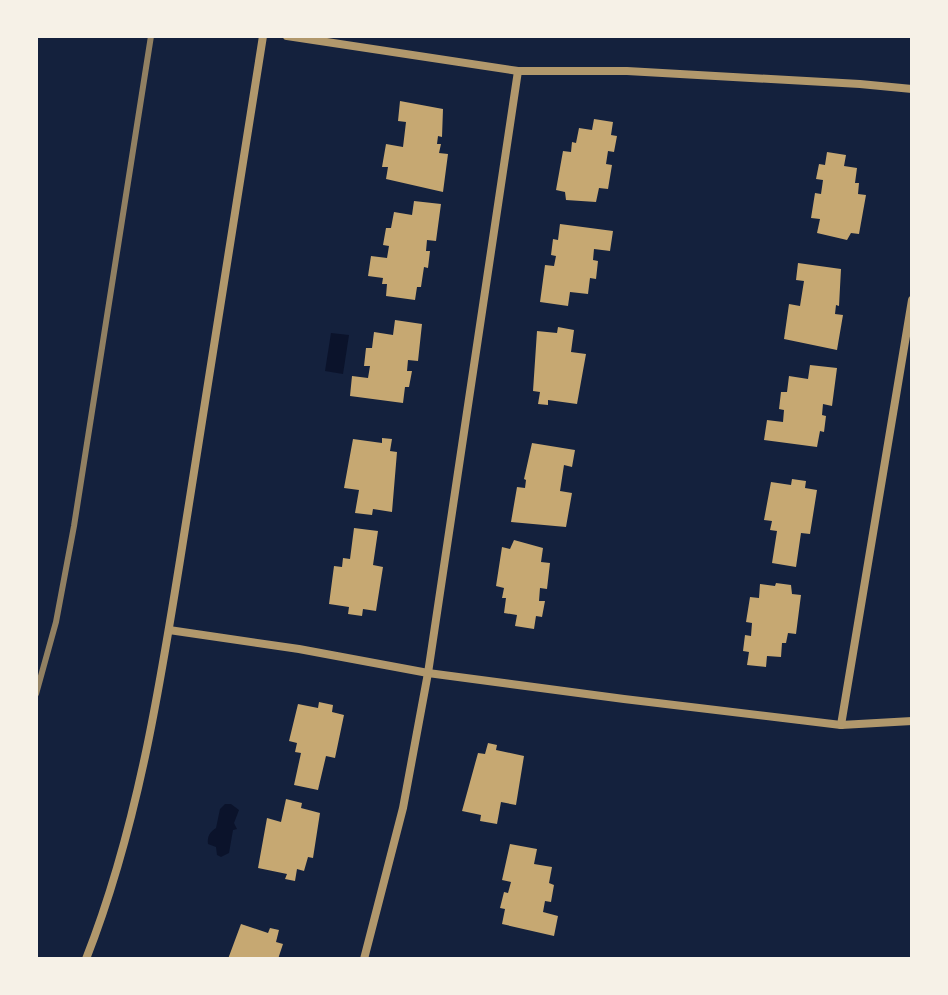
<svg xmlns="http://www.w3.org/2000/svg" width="948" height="995" font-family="'Titillium Web',sans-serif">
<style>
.water{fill:#0b132b}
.building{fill:#c6a872}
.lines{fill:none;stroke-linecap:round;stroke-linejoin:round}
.minor{stroke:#b1986c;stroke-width:8}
.rail{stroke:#918062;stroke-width:6}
</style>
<rect width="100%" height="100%" fill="#14213d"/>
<g class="water">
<polygon points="331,333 349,335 343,374 325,371"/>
<path d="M225,804H231L239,810L234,823L237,829L233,830L229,853L221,857L217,855L216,847L208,844C207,836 210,832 216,828L220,809Z"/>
</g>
<g class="building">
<polygon points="400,101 443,109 442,137 438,136 437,144 441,144 439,153 448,154 443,192 386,179 388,167 382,167 386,144 403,147 406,122 398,121"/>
<polygon points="594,119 613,122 611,135 617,136 614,152 608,151 606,164 612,165 608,189 599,188 596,202 566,200 565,192 556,190 563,151 571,152 572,142 576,143 579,128 592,130"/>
<polygon points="827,152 846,155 844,166 857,168 855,183 859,183 858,194 866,195 859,234 851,233 847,240 817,233 820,219 811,218 815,193 821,194 823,180 816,179 819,164 825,165"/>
<polygon points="414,201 441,204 436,241 427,240 426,251 430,251 428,268 424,267 421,287 417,287 415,300 386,296 387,284 382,284 383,278 368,276 371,256 387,258 389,246 383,245 386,228 391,228 394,212 412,215"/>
<polygon points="560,224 613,231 610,251 594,249 593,260 598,261 596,279 590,278 588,294 570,292 568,306 540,302 545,265 554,266 556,256 551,255 553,239 558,240"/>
<polygon points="798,263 841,269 839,306 836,305 835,314 843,315 837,350 784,339 789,304 800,306 804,281 796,280"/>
<polygon points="395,320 422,324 418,361 408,360 407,371 412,371 409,387 405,387 403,403 350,396 352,376 368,378 370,366 364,366 366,348 372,348 374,332 393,335"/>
<polygon points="558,327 574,330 571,352 586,354 577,404 548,400 548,405 538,404 540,392 533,391 537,331 557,333"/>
<polygon points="810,365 837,368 832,406 823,404 822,415 826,416 824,432 820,431 817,447 764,440 767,420 783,422 784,410 779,409 781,392 787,392 789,376 808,379"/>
<polygon points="382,438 392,439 390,451 397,452 392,512 373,509 372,515 355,513 359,490 344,488 353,439 382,443"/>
<polygon points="532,443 575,450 572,467 564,465 560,491 572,493 566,527 511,522 517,487 525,488 526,480 524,479"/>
<polygon points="792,479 806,481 805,488 817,490 810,534 801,533 796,567 772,563 777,531 770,530 772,521 764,520 771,482 791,485"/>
<polygon points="354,528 378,531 373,565 383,567 376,611 363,609 362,616 348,614 349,607 329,604 334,566 342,567 343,558 350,559"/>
<polygon points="514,540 543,548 541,562 550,563 547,589 540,588 539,601 545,601 542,617 536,616 534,629 515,626 517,615 504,613 506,598 502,598 504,588 496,586 502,547 510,549"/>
<polygon points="776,583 791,585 792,594 801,595 796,634 788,633 786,643 782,643 781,657 767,656 766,667 747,665 749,652 743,651 745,635 751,636 752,623 746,622 750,597 759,598 760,584 775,586"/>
<polygon points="319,702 333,705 332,712 344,715 335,758 326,756 318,790 294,785 301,753 295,752 297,743 289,741 298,704 318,708"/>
<polygon points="488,743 497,745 496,750 524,756 516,805 501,802 497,824 480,821 481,815 462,811 478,753 485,754"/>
<polygon points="286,799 302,803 301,808 320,813 313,858 308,857 304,871 297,869 295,881 285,879 287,874 258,868 267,818 281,822"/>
<polygon points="510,844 537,849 534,864 552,867 549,883 554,885 551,902 545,901 543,912 558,916 554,936 502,924 505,909 500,908 504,892 508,893 511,882 502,880"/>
<polygon points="241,924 268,933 270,928 279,930 276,942 283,944 278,959 228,959"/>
</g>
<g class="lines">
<g class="minor">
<polyline points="287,36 518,71 627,71 860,84 912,89"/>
<polyline points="169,630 299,649 428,673 624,699 841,725 912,721"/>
<polyline points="841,725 912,300"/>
<path d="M86,959C142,817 164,660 188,510C213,352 238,194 263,36"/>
<polyline points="364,959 403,808 428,673 518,71"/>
</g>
<polyline class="rail" points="36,694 56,622 74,526 151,36"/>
</g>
<rect width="948" height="995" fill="none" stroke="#f6f1e7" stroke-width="76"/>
</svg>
